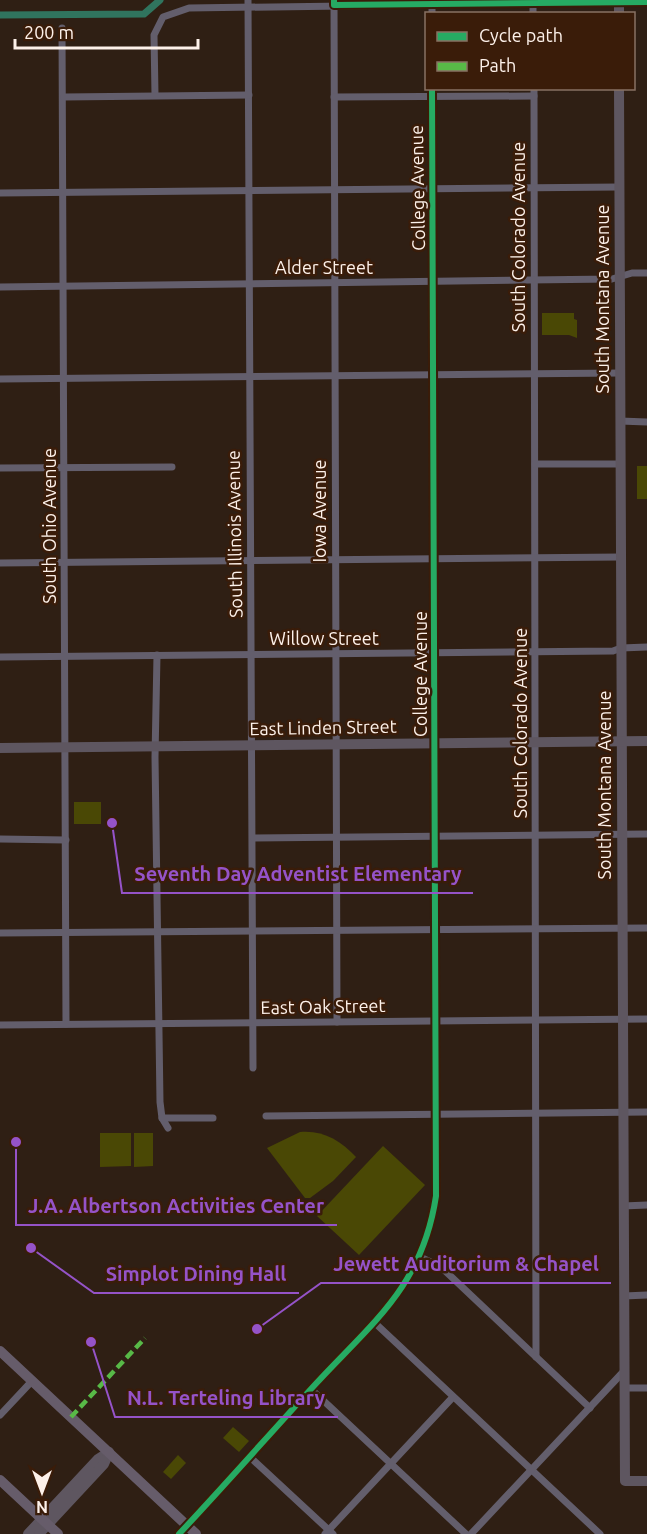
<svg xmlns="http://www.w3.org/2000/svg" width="647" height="1534" font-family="Ubuntu,sans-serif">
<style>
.green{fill:#4a4805}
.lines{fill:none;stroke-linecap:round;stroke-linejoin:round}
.canal{stroke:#30745e;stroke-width:7}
.street{stroke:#635e6c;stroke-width:7}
.secondary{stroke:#5e5660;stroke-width:10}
.primary{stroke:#665c6a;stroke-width:10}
.quiet{stroke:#58b947;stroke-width:4.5;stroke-dasharray:9 4.5;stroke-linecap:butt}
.cycleway-casing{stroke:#3a1c09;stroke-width:10}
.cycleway{stroke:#26ab63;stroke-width:6}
.labels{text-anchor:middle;stroke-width:5;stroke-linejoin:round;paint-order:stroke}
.street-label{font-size:18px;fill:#fdf1ea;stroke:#3a1c09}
.leader{fill:none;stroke:#9553c8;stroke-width:2}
.callout-dot{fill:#9553c8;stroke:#3a1c09;stroke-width:2}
.callout-label{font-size:20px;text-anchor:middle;font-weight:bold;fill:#9553c8;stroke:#3a1c09;stroke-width:5;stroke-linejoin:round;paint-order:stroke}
</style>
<rect width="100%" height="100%" fill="#2f1f14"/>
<g class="green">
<polygon points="542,313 574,313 574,319 577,320 577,338 569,335 542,335"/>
<rect x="637" y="466" width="10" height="33"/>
<rect x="74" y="802" width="27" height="22"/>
<path d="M300,1132C323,1130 340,1140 356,1157L333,1181L310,1198H305L267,1148Z"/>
<polygon points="100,1133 131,1133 131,1166 100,1167"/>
<polygon points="134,1133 153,1133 153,1166 134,1167"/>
<polygon points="383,1146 425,1185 359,1255 317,1216"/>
<polygon points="233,1427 249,1441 239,1452 223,1438"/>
<polygon points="178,1455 186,1463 171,1479 163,1472"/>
</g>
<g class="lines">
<polyline class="canal" points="0,15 144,14 160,0"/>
<g class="street">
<polyline points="248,0 253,1068"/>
<polyline points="334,0 337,1022"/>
<polyline points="533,0 533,14"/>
<polyline points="432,14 432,0"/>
<polyline points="62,28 66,1024"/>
<polyline points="534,88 536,1357"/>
<polyline points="155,95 154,35 163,17 189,8 647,2"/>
<polyline points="64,97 249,95"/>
<polyline points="334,97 534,96"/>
<polyline points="0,193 619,187"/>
<polyline points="0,287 612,279 632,273 647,273"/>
<polyline points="0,379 620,373"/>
<polyline points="620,421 647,422"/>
<polyline points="535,464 621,464"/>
<polyline points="0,468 172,467"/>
<polyline points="0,563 621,557"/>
<polyline points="157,655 155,757 160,1102 162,1118 168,1128"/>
<polyline points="0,657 613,651 621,648 647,647"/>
<polyline points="254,838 647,834"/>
<polyline points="0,839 66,840"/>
<polyline points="0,933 647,928"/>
<polyline points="0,1025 647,1019"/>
<polyline points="266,1116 647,1112"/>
<polyline points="162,1118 213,1118"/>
<polyline points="623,1206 647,1205"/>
<polyline points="420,1257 441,1267 590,1408"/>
<polyline points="624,1296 647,1295"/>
<polyline points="375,1323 600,1534"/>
<polyline points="624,1388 647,1388"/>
<polyline points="311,1389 466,1534"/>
<polyline points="0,1415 32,1381"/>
<polyline points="251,1458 333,1534"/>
<path d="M179,1534C224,1486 267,1437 311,1389C370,1324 422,1289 436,1196L432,88"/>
<polyline points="325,1534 453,1397"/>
<polyline points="471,1534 624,1371"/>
</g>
<g class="secondary">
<polyline points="619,0 619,14"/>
<polyline points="619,88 625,1481 647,1481"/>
<polyline points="0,748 647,741"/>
<polyline points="28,1534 98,1459 109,1452"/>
<polyline points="39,1534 104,1464 109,1453"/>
</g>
<g class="primary">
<polyline points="0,1351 196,1534"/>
<polyline points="0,1480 58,1534"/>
</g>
<polyline class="quiet" points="71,1417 145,1338"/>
<g class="cycleway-casing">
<g id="cycleway">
<polyline points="334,0 334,5 647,2"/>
<path d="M179,1534C224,1486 267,1437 311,1389C370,1324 422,1289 436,1196L432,88"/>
</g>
</g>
<use href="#cycleway" class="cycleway"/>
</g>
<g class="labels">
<g class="street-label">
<text transform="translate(418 188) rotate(-91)" y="6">College Avenue</text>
<text transform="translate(519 237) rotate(-90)" y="6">South Colorado Avenue</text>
<text x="324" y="274">Alder Street</text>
<text transform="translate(603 299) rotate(-90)" y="6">South Montana Avenue</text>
<text transform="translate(320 511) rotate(-90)" y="6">Iowa Avenue</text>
<text transform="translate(50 526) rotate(-90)" y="6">South Ohio Avenue</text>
<text transform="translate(235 534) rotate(-91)" y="6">South Illinois Avenue</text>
<text x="324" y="645">Willow Street</text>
<text transform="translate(421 674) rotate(-90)" y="6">College Avenue</text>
<text transform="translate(521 723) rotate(-90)" y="6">South Colorado Avenue</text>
<text transform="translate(323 728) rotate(-1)" y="6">East Linden Street</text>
<text transform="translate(605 785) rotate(-90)" y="6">South Montana Avenue</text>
<text transform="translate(323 1007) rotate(-1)" y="6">East Oak Street</text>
</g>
</g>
<path class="leader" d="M112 823L122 893H473M16 1142L16 1225H337M257 1329L321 1283H611M31 1248L94 1293H299M91 1342L115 1417H338"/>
<g class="callout-dot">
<circle cx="112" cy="823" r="6"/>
<circle cx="16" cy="1142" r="6"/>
<circle cx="257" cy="1329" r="6"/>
<circle cx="31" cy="1248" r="6"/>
<circle cx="91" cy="1342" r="6"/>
</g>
<g class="callout-label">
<text x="298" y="881">Seventh Day Adventist Elementary</text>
<text x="176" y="1213">J.A. Albertson Activities Center</text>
<text x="466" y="1271">Jewett Auditorium &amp; Chapel</text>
<text x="196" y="1281">Simplot Dining Hall</text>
<text x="226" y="1405">N.L. Terteling Library</text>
</g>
<rect x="425" y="12" width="210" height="78" fill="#3a1c09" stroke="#887163" stroke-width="1.5"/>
<rect x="437" y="32" width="30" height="9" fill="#26ab63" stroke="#887163" stroke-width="1.5"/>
<text x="479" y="42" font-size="18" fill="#fdf1ea">Cycle path</text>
<rect x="437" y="62" width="30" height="9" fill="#58b947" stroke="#887163" stroke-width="1.5"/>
<text x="479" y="72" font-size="18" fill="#fdf1ea">Path</text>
<g transform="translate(42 1492) rotate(180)" stroke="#3a1c09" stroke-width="4.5" paint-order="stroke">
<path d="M0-4.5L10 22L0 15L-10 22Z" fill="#fdf1ea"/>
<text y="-9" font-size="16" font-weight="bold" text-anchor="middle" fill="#fdf1ea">N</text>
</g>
<path d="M15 39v9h183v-9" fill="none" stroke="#fdf1ea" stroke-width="3"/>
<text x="24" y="39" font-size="18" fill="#fdf1ea" stroke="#3a1c09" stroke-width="4.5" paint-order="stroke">200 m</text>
</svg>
